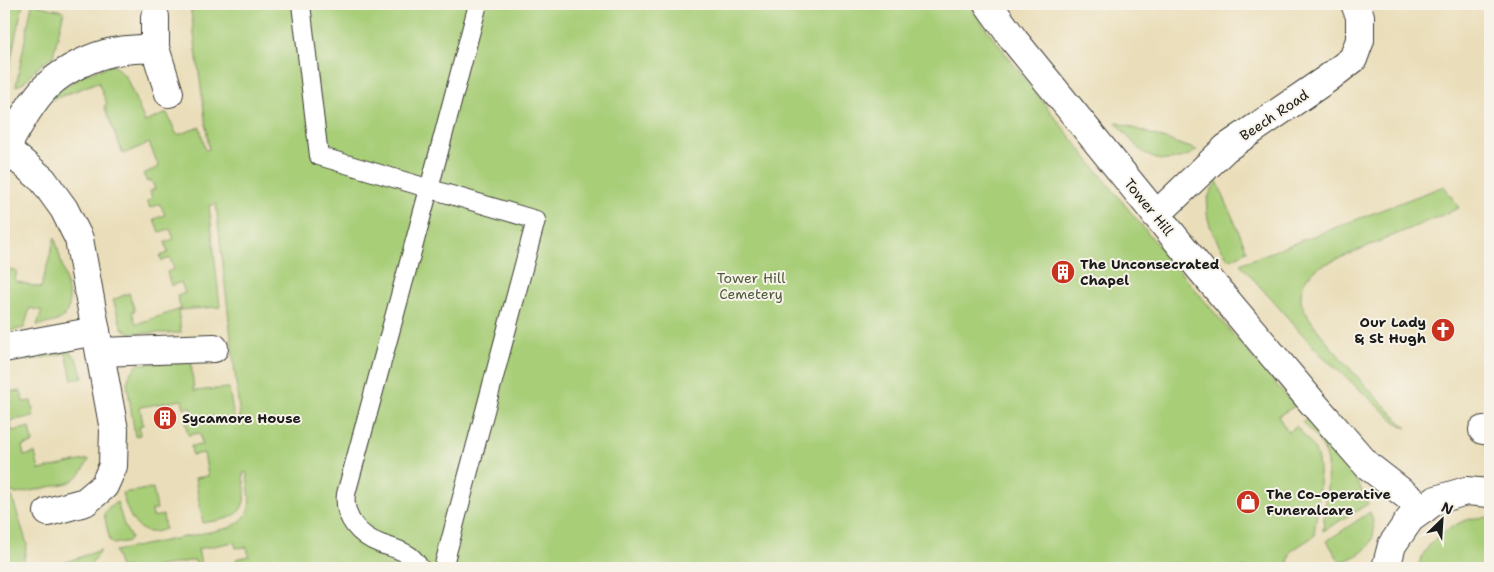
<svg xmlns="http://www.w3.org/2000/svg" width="1494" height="572" font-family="'Shantell Sans',sans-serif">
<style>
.green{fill:#a8ce78;stroke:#62754a}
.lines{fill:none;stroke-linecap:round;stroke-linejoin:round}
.lane-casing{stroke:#3b3934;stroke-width:20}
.street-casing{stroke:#3b3934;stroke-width:30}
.primary-casing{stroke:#3b3934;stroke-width:30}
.lane{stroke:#fff;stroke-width:18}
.street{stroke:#fff;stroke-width:28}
.primary{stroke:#fff;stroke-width:28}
.labels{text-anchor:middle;stroke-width:4;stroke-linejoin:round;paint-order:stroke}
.street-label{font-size:14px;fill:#1c1c1c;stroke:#f7f3e8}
.poi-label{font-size:14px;font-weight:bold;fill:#1c1c1c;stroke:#f7f3e8;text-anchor:start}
.park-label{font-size:14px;fill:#4d5a3c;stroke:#f7f3e8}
</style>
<rect width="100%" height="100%" fill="#f7f3e8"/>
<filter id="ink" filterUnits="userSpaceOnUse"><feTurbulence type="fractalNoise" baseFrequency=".02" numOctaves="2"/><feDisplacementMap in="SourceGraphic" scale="10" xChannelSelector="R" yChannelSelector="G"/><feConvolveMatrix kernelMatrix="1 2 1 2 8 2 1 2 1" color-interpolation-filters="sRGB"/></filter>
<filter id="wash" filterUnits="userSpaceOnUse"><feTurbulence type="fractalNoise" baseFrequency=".0096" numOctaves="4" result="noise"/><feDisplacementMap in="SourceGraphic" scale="20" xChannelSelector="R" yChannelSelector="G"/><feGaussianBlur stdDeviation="1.12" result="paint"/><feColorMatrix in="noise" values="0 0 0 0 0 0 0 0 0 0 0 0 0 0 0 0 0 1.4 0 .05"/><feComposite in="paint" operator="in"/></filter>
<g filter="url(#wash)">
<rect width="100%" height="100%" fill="#eadeba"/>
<g class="green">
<polygon points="4,4 23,4 16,34 4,95"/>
<polygon points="32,4 39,4 39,6 64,11 53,56 38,67 22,84 16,86"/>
<path d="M190,4H968C1071,142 1181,276 1295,406L1278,416L1288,432L1296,426C1302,434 1311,442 1315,451C1324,470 1316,514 1314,536L1291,551L1288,562L1291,568H238L236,559L249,556L247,547L236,548L234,542L198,549L202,568H197L195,560L151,568H120L115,551L229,528C257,515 249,499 247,473H243C243,480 246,489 245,496C242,521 222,519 203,523L195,478L208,476L204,453L192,455L191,446L202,445L200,433L188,435L185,419L194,417L192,407L184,408L182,400L140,407L143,425L139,426L140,435L135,436L127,383L130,374L138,364L191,362L194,391L229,388L234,419L240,418L216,204L209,206L220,307L178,310L181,333H130L122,328L113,300L129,293L135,311L132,312L136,324L181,309L177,296L185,293L181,282L171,286L167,272L174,269L170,258L162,261L160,256L168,253L165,242L174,239L170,229L159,232L154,219L165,215L160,204L150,208L147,201L152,198L150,191L155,189L151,180L147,182L143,174L159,167L149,143L123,154L104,106L107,104L98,82L49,101L53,95L85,74L112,65L116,67L126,77L145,122L167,113L177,135L200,127L205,150L209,149Z"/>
<path d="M1116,122L1197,150C1188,156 1185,157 1175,159C1147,166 1132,141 1116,122Z"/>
<path d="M1217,181L1247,251L1229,260C1218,243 1202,220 1208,198C1210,192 1214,186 1217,181Z"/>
<path d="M1444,186L1459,208L1321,266C1308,274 1300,283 1301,300C1304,324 1387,409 1407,428L1396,422L1319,353L1240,264Z"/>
<path d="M55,237C58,252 71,293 69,306C68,309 65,315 63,317C57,323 45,324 37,325L42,311L30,308L24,328L4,332V268L17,271L15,281L41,288Z"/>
<path d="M64,350C78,353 79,366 83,378L72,380L66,353L27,361L26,355Z"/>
<path d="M4,360L11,392L21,391L23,402L31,401L34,416L10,421L12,431L30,427L33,443L22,446L24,456L35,453L39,470L89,459C84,470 79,478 68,483L16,494L4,488V422L9,420L6,406H4Z"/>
<path d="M1307,418C1329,445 1355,471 1368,504L1323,531C1324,510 1332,469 1324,450C1320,440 1309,430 1302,422Z"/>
<path d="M153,488L157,509L152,510L153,517L163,515L165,529C161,530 157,532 153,532C134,534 126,507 122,493Z"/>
<polygon points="4,492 12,497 27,544 22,568 4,568"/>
<polygon points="117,502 124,525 131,538 129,541 114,544 110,541 104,514 109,507"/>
<path d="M1370,512C1381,540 1367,554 1340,562L1327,541Z"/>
<path d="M1490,517V568H1418C1423,545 1445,527 1467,520C1474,517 1483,518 1490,517Z"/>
<polygon points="101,550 88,568 48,568"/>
</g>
</g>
<g filter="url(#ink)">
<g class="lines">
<g class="lane-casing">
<g id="lane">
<polyline points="301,4 319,156 536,220 443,568"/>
<path d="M420,568C417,563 413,557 407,554C399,549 390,547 381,544C359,536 343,518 346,494L429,189L478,4"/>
</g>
</g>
<g class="street-casing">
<g id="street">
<polyline points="155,48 155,17"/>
<polyline points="4,147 43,180 64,209 79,239 114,430 113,466 104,486 85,502 48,512"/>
<path d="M6,148C17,128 32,100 48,85C64,70 92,56 113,52C126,49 141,49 155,48L169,93"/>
<polyline points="1156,215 1226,148 1327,79 1353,59 1360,40 1360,16 1355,4"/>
<polyline points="4,348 96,331"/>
<polyline points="100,352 214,348"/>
<polyline points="1483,430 1490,431"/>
</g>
</g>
<g class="primary-casing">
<g id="primary">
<polyline points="988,4 1014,40 1202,271 1312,402 1367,465 1424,509"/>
<polyline points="1386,568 1392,545 1410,519 1436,500 1466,491 1490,493"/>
</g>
</g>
<use href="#lane" class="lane"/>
<use href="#street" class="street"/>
<use href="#primary" class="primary"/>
</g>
</g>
<defs>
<g id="building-disc" transform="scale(1.25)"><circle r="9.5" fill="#c8321e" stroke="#f7f3e8"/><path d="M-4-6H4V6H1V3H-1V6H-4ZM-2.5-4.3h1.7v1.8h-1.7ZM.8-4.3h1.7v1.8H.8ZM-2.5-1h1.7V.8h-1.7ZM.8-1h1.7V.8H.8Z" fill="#fff"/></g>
<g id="church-disc" transform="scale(1.25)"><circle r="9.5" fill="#c8321e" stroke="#f7f3e8"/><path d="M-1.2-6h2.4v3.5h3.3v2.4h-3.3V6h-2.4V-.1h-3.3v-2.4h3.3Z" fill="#fff"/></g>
<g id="shop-disc" transform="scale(1.25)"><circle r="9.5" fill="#c8321e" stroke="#f7f3e8"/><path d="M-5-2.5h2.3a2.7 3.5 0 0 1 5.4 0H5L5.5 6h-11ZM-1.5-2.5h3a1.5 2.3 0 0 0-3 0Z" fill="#fff"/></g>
</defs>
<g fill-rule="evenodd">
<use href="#building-disc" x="1063" y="272"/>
<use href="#church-disc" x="1443" y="330"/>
<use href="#building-disc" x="165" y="418"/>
<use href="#shop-disc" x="1248" y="502"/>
</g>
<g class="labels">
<g class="street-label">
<text transform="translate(1274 115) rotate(-34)" y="5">Beech Road</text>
<text transform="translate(1149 207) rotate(51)" y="5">Tower Hill</text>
</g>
<g class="poi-label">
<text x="1080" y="269">The Unconsecrated<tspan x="1080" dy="16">Chapel</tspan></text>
<text x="1426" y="327" text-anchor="end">Our Lady<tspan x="1426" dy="16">&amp; St Hugh</tspan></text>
<text x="182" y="423">Sycamore House</text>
<text x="1266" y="499">The Co-operative<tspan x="1266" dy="16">Funeralcare</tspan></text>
</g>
<g class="park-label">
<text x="751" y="283">Tower Hill<tspan x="751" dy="16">Cemetery</tspan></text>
</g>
</g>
<rect width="1494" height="572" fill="none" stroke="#f7f3e8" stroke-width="20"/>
<g transform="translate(1442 520) rotate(25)" stroke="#f7f3e8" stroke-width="4" paint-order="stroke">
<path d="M0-4L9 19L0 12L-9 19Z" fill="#1c1c1c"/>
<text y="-8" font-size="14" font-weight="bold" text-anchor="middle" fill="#1c1c1c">N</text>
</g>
</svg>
